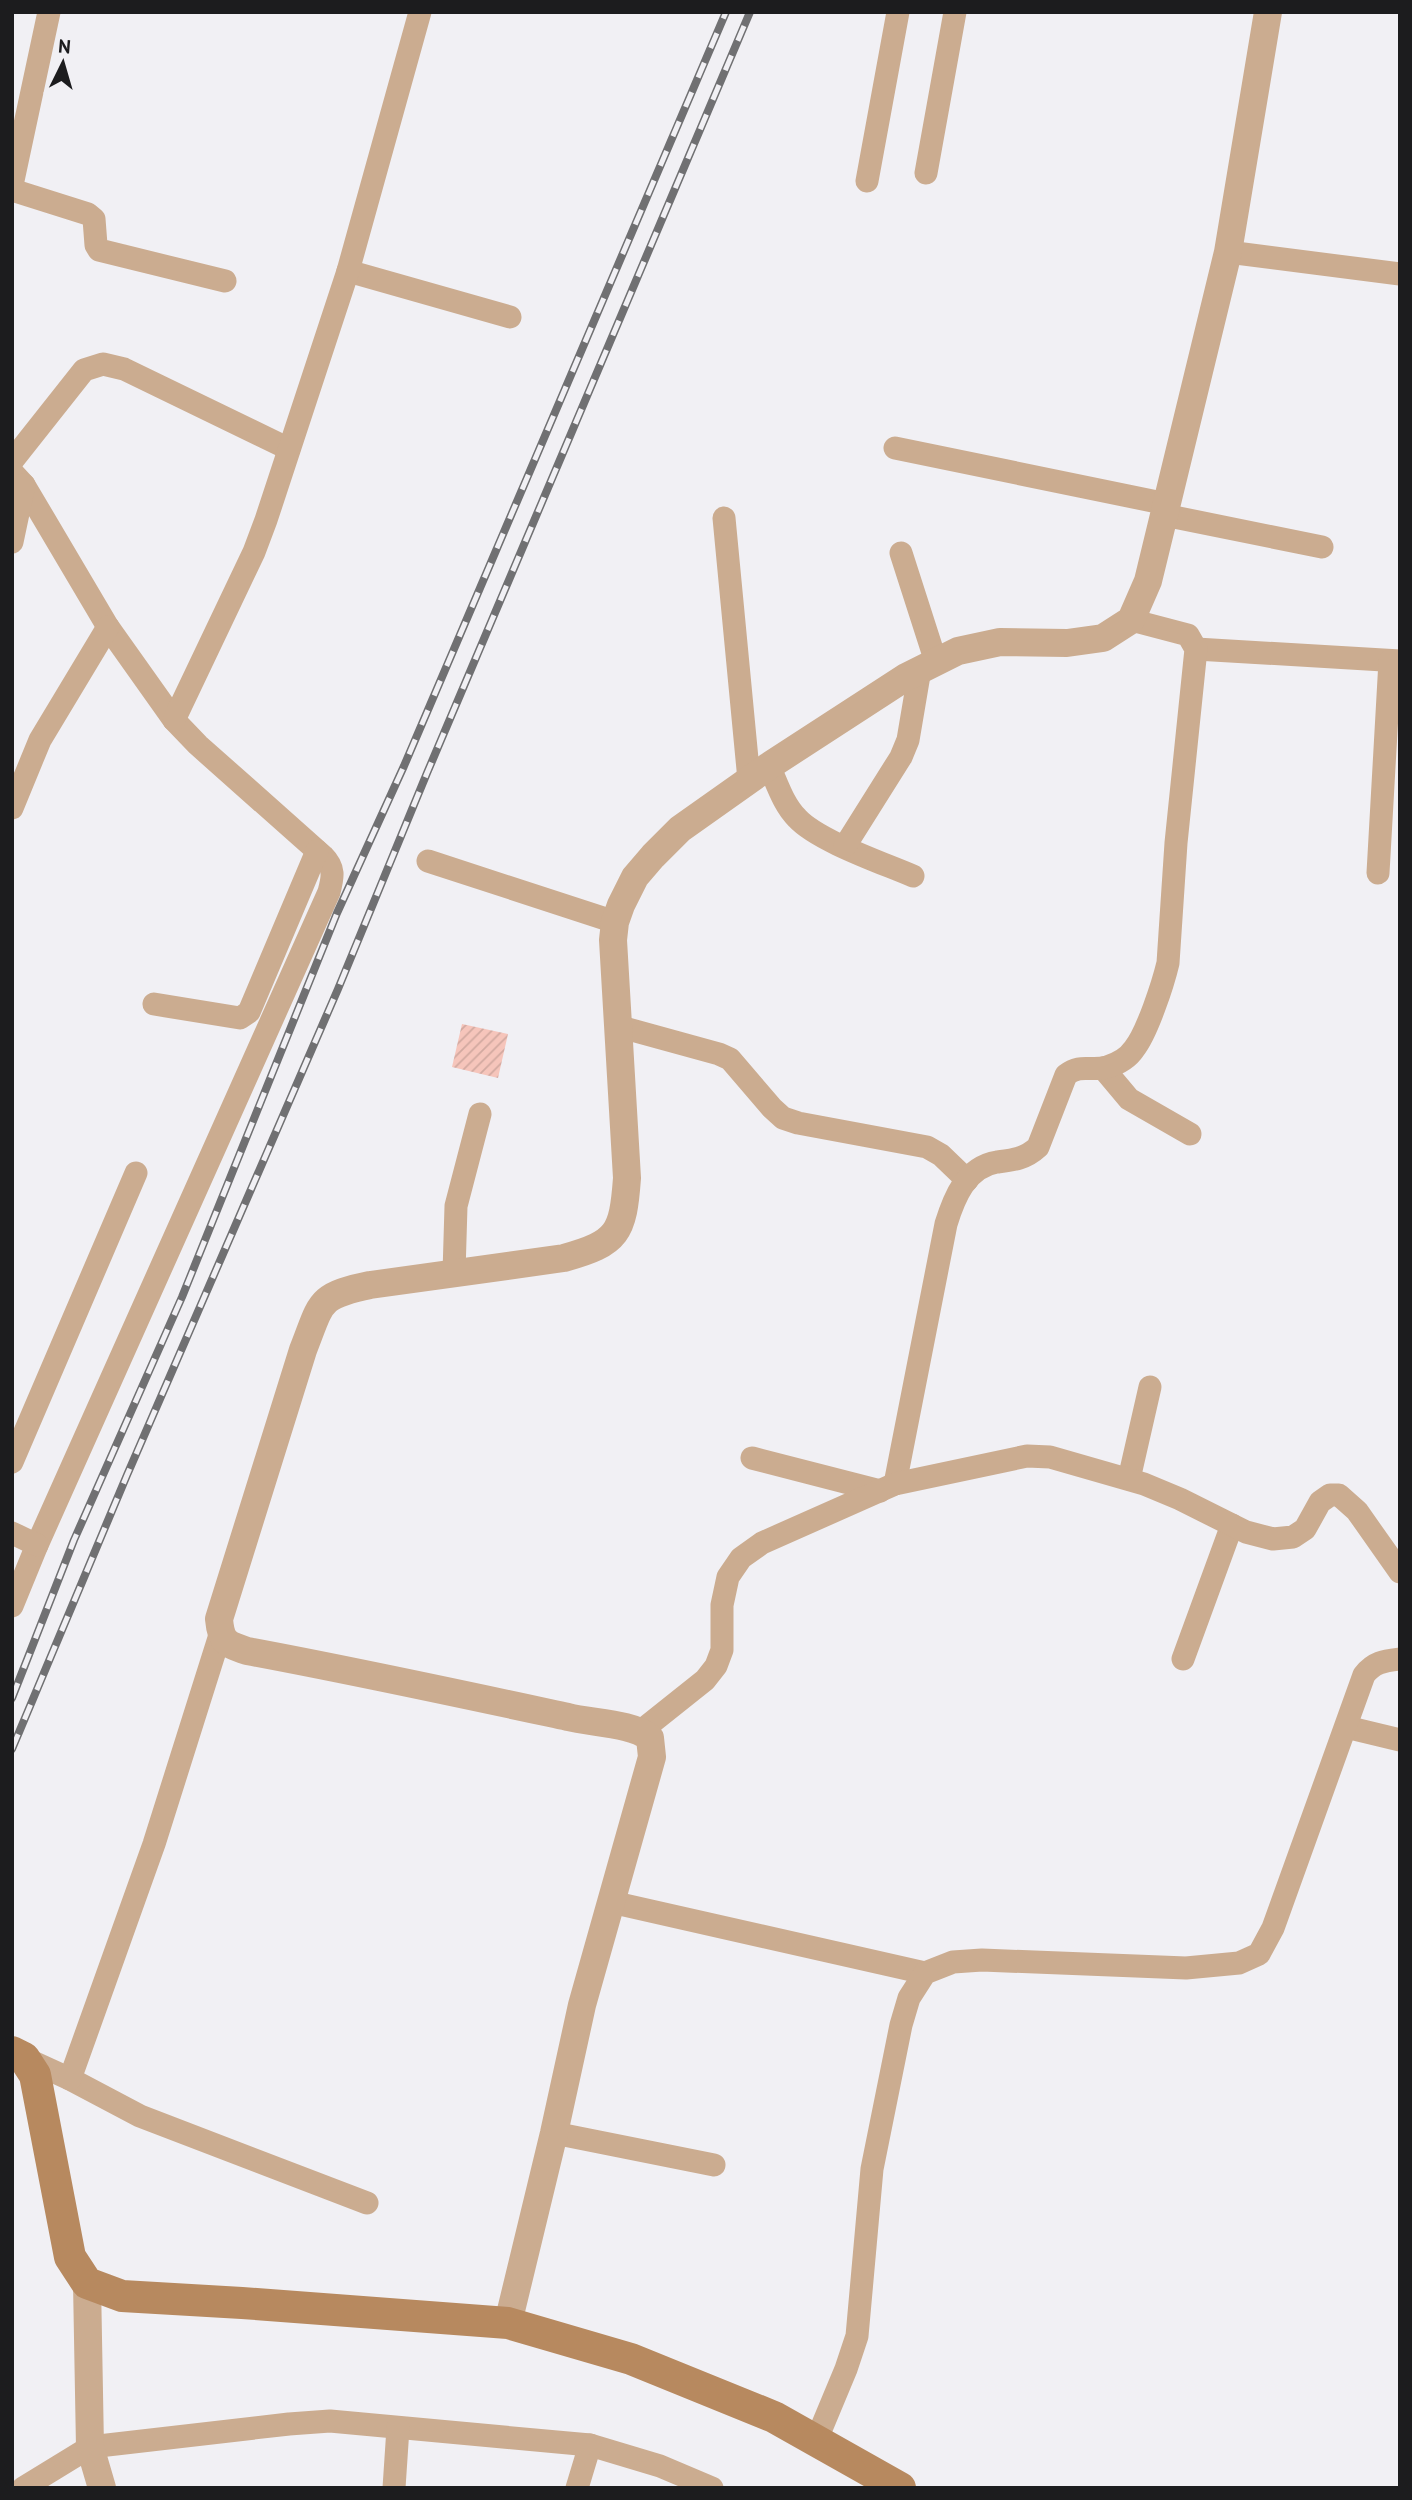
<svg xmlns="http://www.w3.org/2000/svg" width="1412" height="2500" font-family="'PT Sans',sans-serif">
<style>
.building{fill:url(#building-hatch)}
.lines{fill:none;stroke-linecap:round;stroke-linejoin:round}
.minor{stroke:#cbac90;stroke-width:23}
.tertiary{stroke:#cbac90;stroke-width:28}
.secondary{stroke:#b7895f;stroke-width:32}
.rail-casing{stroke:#707072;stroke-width:8}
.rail{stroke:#f1f0f4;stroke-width:5;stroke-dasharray:16;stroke-linecap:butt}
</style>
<defs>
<pattern id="building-hatch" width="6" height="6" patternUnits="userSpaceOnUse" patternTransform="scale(1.75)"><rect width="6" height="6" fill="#f6c5bb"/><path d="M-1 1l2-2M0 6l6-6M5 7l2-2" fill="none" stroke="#d2a9a0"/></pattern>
</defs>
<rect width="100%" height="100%" fill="#f1f0f4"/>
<polygon class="building" points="462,1024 508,1034 498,1078 452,1067"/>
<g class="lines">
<g class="minor">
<polyline points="926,173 955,12"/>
<polyline points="867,181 898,12"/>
<polyline points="12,185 49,12"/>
<polyline points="12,190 88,214 94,219 96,245 99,250 225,281"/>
<polyline points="1228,252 1400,274"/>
<polyline points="348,271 510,317"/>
<polyline points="895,448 1167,504"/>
<polyline points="12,461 84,370 103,364 124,369 289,449"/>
<path d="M12,472L24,485L108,627L174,720L198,745L323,856C335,868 333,877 329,892L37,1545L12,1606"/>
<polyline points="1164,515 1322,547"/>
<polyline points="724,518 749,780"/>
<polyline points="12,542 24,485"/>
<polyline points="901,553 936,662"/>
<polyline points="1196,649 1400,661"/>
<polyline points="174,720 254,552 266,520 348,271 420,12"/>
<path d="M769,766C777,783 783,804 797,818C818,841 883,863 913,876"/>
<polyline points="12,808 40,740 108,627"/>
<polyline points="845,846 901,757 908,740 920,669"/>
<polyline points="428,861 615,922"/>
<polyline points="1378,873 1390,661"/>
<polyline points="154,1004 240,1018 249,1012 317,851"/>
<polyline points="617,1026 719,1054 730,1059 772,1108 783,1118 798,1123 927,1147 941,1155 967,1180"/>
<polyline points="1103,1068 1129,1099 1190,1134"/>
<polyline points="454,1273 456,1206 480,1114"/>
<polyline points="752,1458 880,1491"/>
<polyline points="12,1462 136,1173"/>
<polyline points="1129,1479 1150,1387"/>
<path d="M895,1484L946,1224C954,1198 966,1167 997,1162C1013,1160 1025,1159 1038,1147L1066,1075C1081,1063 1091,1072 1107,1067C1117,1064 1128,1058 1134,1049C1147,1033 1163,984 1168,963L1176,843L1196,649L1188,635L1131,620"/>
<polyline points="12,1533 37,1545"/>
<polyline points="1183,1659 1232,1525"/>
<polyline points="1346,1727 1400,1740"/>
<polyline points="641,1731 705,1680 716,1666 722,1650 722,1605 728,1577 741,1558 762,1543 895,1484 1027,1456 1050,1457 1144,1484 1180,1499 1246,1532 1273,1539 1293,1537 1305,1529 1320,1502 1330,1495 1339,1495 1357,1511 1400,1572"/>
<polyline points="611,1902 925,1973"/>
<polyline points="24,2058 70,2079 140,2116 367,2203"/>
<polyline points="70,2079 154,1844 220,1635"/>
<polyline points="554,2133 714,2165"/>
<path d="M816,2441L846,2369L857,2336L872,2169L901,2025L909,1998L925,1973L953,1962L982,1960L1186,1968L1239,1963L1259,1954L1273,1928L1364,1675C1374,1662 1384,1661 1400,1659"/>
<polyline points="23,2488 90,2447 289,2424 330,2421 590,2445 660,2466 712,2488"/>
<polyline points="394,2488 398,2428"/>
<polyline points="577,2488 590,2445"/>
</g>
<g class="tertiary">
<polyline points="87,2283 90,2447 102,2488"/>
<path d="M508,2323L554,2133L582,2005L652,1757L650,1738C633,1723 591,1723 568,1717C461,1694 355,1671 247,1651C226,1644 221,1642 219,1619L303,1350C322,1302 317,1296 370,1285L564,1258C618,1243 623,1233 627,1178L613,940L615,922L621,905L635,877L653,856L680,829L769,766L906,677L958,651L1000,642L1067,643L1103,638L1131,620L1148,581L1228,252L1268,12"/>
</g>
<polyline class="secondary" points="12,2052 24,2058 35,2075 70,2257 87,2283 122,2296 242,2303 508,2323 631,2359 774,2417 900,2488"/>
<g class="rail-casing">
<g id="rail">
<polyline points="12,1698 74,1540 182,1297 337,913 404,766 726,12"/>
<polyline points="12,1749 127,1475 338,989 427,773 750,12"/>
</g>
</g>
<use href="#rail" class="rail"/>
</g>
<rect width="1412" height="2500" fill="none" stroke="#1c1c1e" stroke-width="28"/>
<g transform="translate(63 63) rotate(5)" stroke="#f1f0f4" stroke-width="5" paint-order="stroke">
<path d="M0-5L12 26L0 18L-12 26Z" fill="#1c1c1e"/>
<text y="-10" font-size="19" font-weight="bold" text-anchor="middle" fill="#1c1c1e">N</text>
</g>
</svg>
